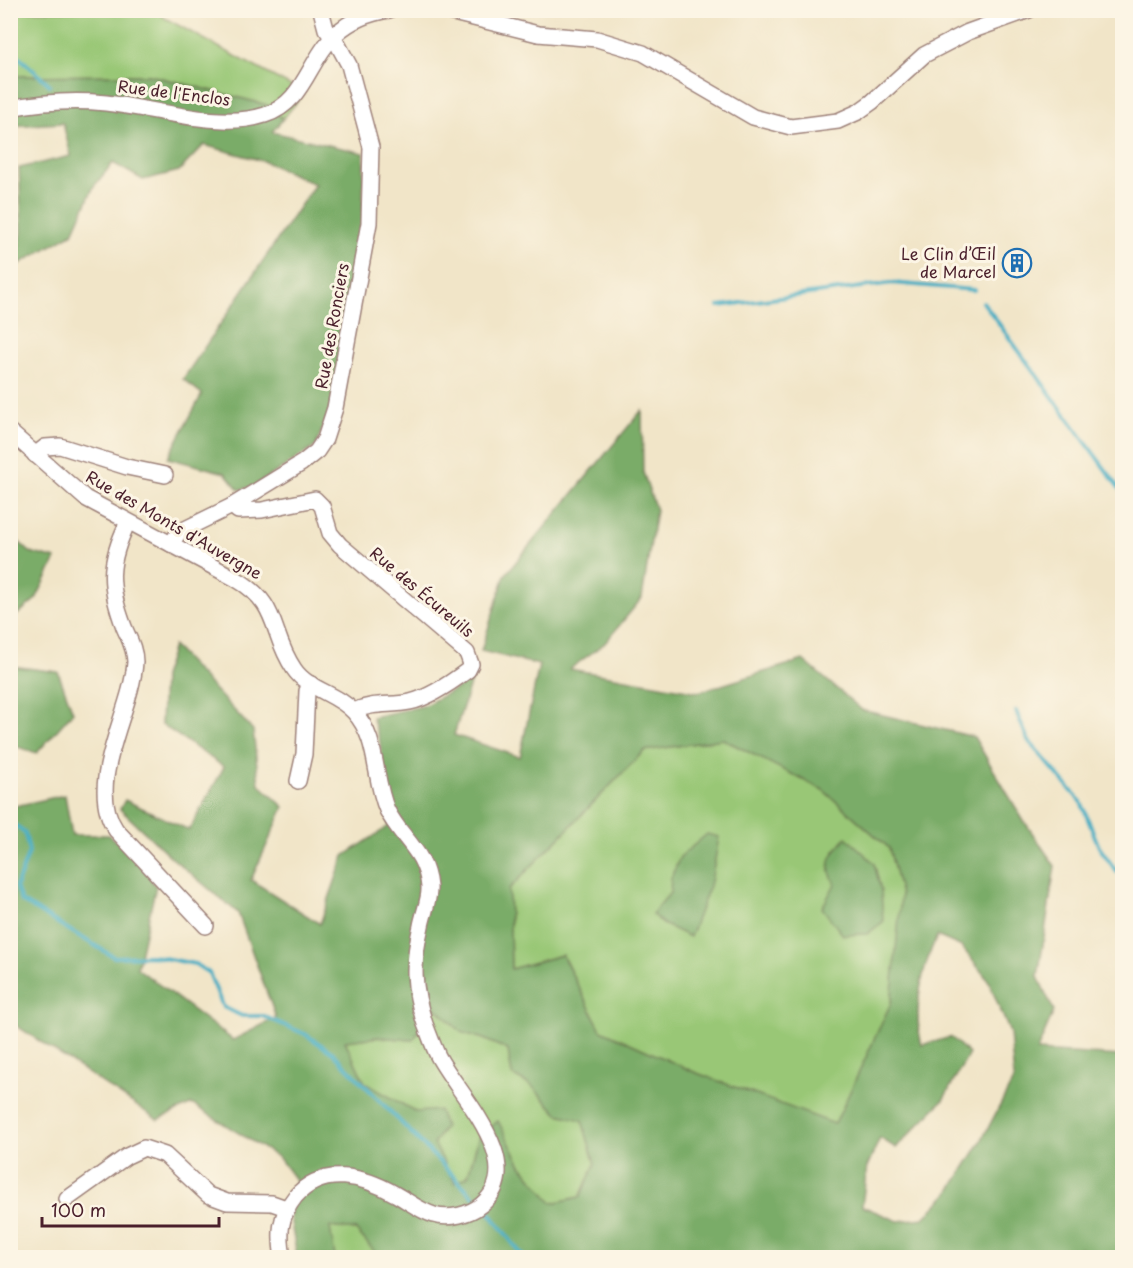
<svg xmlns="http://www.w3.org/2000/svg" width="1133" height="1268" font-family="'Playpen Sans',sans-serif">
<style>
.green{fill:#99c776;stroke:#727350;stroke-width:1.5}
.forest{fill:#7aac67;stroke:#626649;stroke-width:1.5;fill-rule:evenodd}
.lines{fill:none;stroke-linecap:round;stroke-linejoin:round}
.stream{stroke:#44adc3;stroke-width:4}
.minor-casing{stroke:#9e827a;stroke-width:18}
.minor{stroke:#fff;stroke-width:15}
.labels{text-anchor:middle;stroke-width:6;stroke-linejoin:round;paint-order:stroke}
.street-label{font-size:16px;fill:#4a1f2b;stroke:#fcf5e5}
.poi-label{font-size:16px;fill:#4a1f2b;stroke:#fcf5e5;text-anchor:end}
</style>
<rect width="100%" height="100%" fill="#fcf5e5"/>
<filter id="ink" filterUnits="userSpaceOnUse"><feTurbulence type="fractalNoise" baseFrequency=".0167" numOctaves="2"/><feDisplacementMap in="SourceGraphic" scale="12" xChannelSelector="R" yChannelSelector="G"/><feConvolveMatrix kernelMatrix="1 2 1 2 8 2 1 2 1" color-interpolation-filters="sRGB"/></filter>
<filter id="wash" filterUnits="userSpaceOnUse"><feTurbulence type="fractalNoise" baseFrequency=".008" numOctaves="4" result="noise"/><feDisplacementMap in="SourceGraphic" scale="24" xChannelSelector="R" yChannelSelector="G"/><feGaussianBlur stdDeviation="1.35" result="paint"/><feColorMatrix in="noise" values="0 0 0 0 0 0 0 0 0 0 0 0 0 0 0 0 0 1.4 0 .05"/><feComposite in="paint" operator="in"/></filter>
<g filter="url(#wash)">
<rect width="100%" height="100%" fill="#f1e5c8"/>
<g class="green">
<polygon points="10,11 163,11 163,17 304,93 283,119 267,105 150,75 11,76"/>
<polygon points="723,739 823,790 889,848 902,895 891,1003 835,1125 694,1072 601,1030 562,955 511,969 509,889 644,751"/>
<polygon points="435,1007 461,1032 484,1039 508,1050 512,1075 532,1086 558,1114 582,1119 595,1164 580,1197 552,1203 521,1165 498,1122 479,1136 468,1176 455,1183 416,1112 365,1083 345,1041 378,1037 412,1040"/>
<polygon points="329,1227 356,1230 380,1257 335,1257"/>
</g>
<g class="forest">
<polygon points="150,75 267,105 283,119 272,132 364,153 363,226 331,409 315,447 254,486 239,490 225,473 168,458 202,394 183,379 315,184 263,161 204,145 179,171 143,180 113,163 94,186 73,233 14,267 22,233 19,168 71,156 63,123 11,126 10,76"/>
<path d="M642,410L643,472L656,510L642,598L605,643L570,669L699,692L803,660L862,710L974,737L1022,818L1055,866L1038,977L1054,1011L1037,1051L1122,1056V1257H1095L1080,1248L1062,1258H380L356,1230L330,1227L335,1257H297L290,1217L296,1181L279,1158L192,1104L158,1120L11,1022L10,807L65,795L72,835H109L134,857L156,886L137,968L233,1040L276,1018L238,913L172,858L120,809L125,800L189,830L224,767L161,724L163,677L173,646L253,730L259,784L284,807L251,880L320,924L344,856L389,826L380,742L372,717L423,706L471,681L454,735L520,757L539,665L481,651L505,575ZM723,739L823,790L889,848L901,895L891,1003L835,1124L694,1072L601,1030L562,955L511,969L509,889L644,751ZM937,936L962,947L988,980L1010,1033L1014,1079L980,1143L950,1191L924,1218L898,1221L862,1206L867,1167L880,1138L896,1148L943,1100L969,1054L951,1037L922,1045C912,1010 922,968 937,936ZM435,1007L461,1032L484,1039L508,1050L512,1075L532,1086L558,1114L582,1120L595,1164L580,1197L552,1203L521,1165L498,1121L479,1136L468,1176L455,1183L434,1143L445,1127L439,1110L416,1112L365,1083L345,1041L378,1037L413,1040Z"/>
<polygon points="11,535 30,552 56,559 36,599 11,620"/>
<polygon points="11,666 58,672 73,712 37,753 11,745"/>
<polygon points="707,834 719,837 711,882 690,937 663,924 652,914 670,893 671,878 680,857"/>
<path d="M846,837L874,863L881,890L883,922L867,934L843,935L822,908L835,884C823,862 832,854 846,837Z"/>
</g>
<g class="lines">
<g class="stream">
<polyline points="10,49 50,85"/>
<polyline points="983,302 1122,492"/>
<polyline points="719,306 892,283 974,290"/>
<polyline points="1016,711 1028,740 1081,802 1099,847 1117,872 1122,874"/>
<polyline points="10,821 25,833 29,852 16,887 21,901 114,957 153,956 195,964 209,973 223,1007 242,1016 263,1016 305,1034 333,1053 474,1197"/>
<polyline points="489,1212 524,1258"/>
</g>
</g>
</g>
<g filter="url(#ink)">
<g class="lines">
<g class="minor-casing">
<g id="minor">
<polyline points="441,10 538,34 597,39 643,53 753,117 791,127 838,121 858,112 872,102 924,55 968,32 1029,10"/>
<path d="M10,108C42,102 75,100 106,103C153,108 220,130 265,115C321,97 303,23 389,10"/>
<path d="M10,432L85,498L236,579C281,605 269,632 294,669C308,690 337,693 354,712C379,739 373,778 387,810C401,839 426,851 429,887C430,899 423,914 421,926C412,964 413,987 425,1024C429,1034 433,1046 438,1056C457,1093 531,1165 481,1205C470,1214 449,1220 434,1215C420,1211 408,1201 395,1194C364,1176 322,1165 295,1197C279,1217 279,1234 283,1258"/>
<polyline points="35,455 45,447 60,446 127,467 165,475"/>
<path d="M232,506L238,511L262,510L315,499L322,506L330,533L340,545L467,653L471,664L468,670C452,682 429,698 410,702C389,706 375,702 354,711"/>
<path d="M128,522C108,563 108,585 124,627C129,639 135,649 135,662C132,713 84,783 116,830L206,926"/>
<polyline points="171,544 179,532 232,506 302,463 317,451 325,439 335,408 369,223 371,147 349,65 337,43 326,29 321,10"/>
<polyline points="298,781 304,754 307,691 311,684"/>
<polyline points="67,1199 127,1156 144,1148 165,1155 208,1195 227,1202 272,1203 286,1208"/>
</g>
</g>
<use href="#minor" class="minor"/>
</g>
</g>
<defs>
<g id="building-ring" transform="scale(1.5)"><circle r="9.5" fill="#fcf5e5" stroke="#1f6fb2" stroke-width="1.5"/><path d="M-4-6H4V6H1V3H-1V6H-4ZM-2.5-4.3h1.7v1.8h-1.7ZM.8-4.3h1.7v1.8H.8ZM-2.5-1h1.7V.8h-1.7ZM.8-1h1.7V.8H.8Z" fill="#1f6fb2"/></g>
</defs>
<g fill-rule="evenodd">
<use href="#building-ring" x="1017" y="263"/>
</g>
<g class="labels">
<g class="street-label">
<text transform="translate(174 93) rotate(7)" y="6">Rue de l'Enclos</text>
<text transform="translate(332 326) rotate(-80)" y="6">Rue des Ronciers</text>
<text transform="translate(174 525) rotate(30)" y="6">Rue des Monts d'Auvergne</text>
<text transform="translate(422 592) rotate(40)" y="6">Rue des Écureuils</text>
</g>
<g class="poi-label">
<text x="996" y="260">Le Clin d’Œil<tspan x="996" dy="18">de Marcel</tspan></text>
</g>
</g>
<rect width="1133" height="1268" fill="none" stroke="#fcf5e5" stroke-width="36"/>
<path d="M42 1217v9h177v-9" fill="none" stroke="#4a1f2b" stroke-width="3"/>
<text x="51" y="1217" font-size="18" fill="#4a1f2b" stroke="#fcf5e5" stroke-width="4.5" paint-order="stroke">100 m</text>
</svg>
